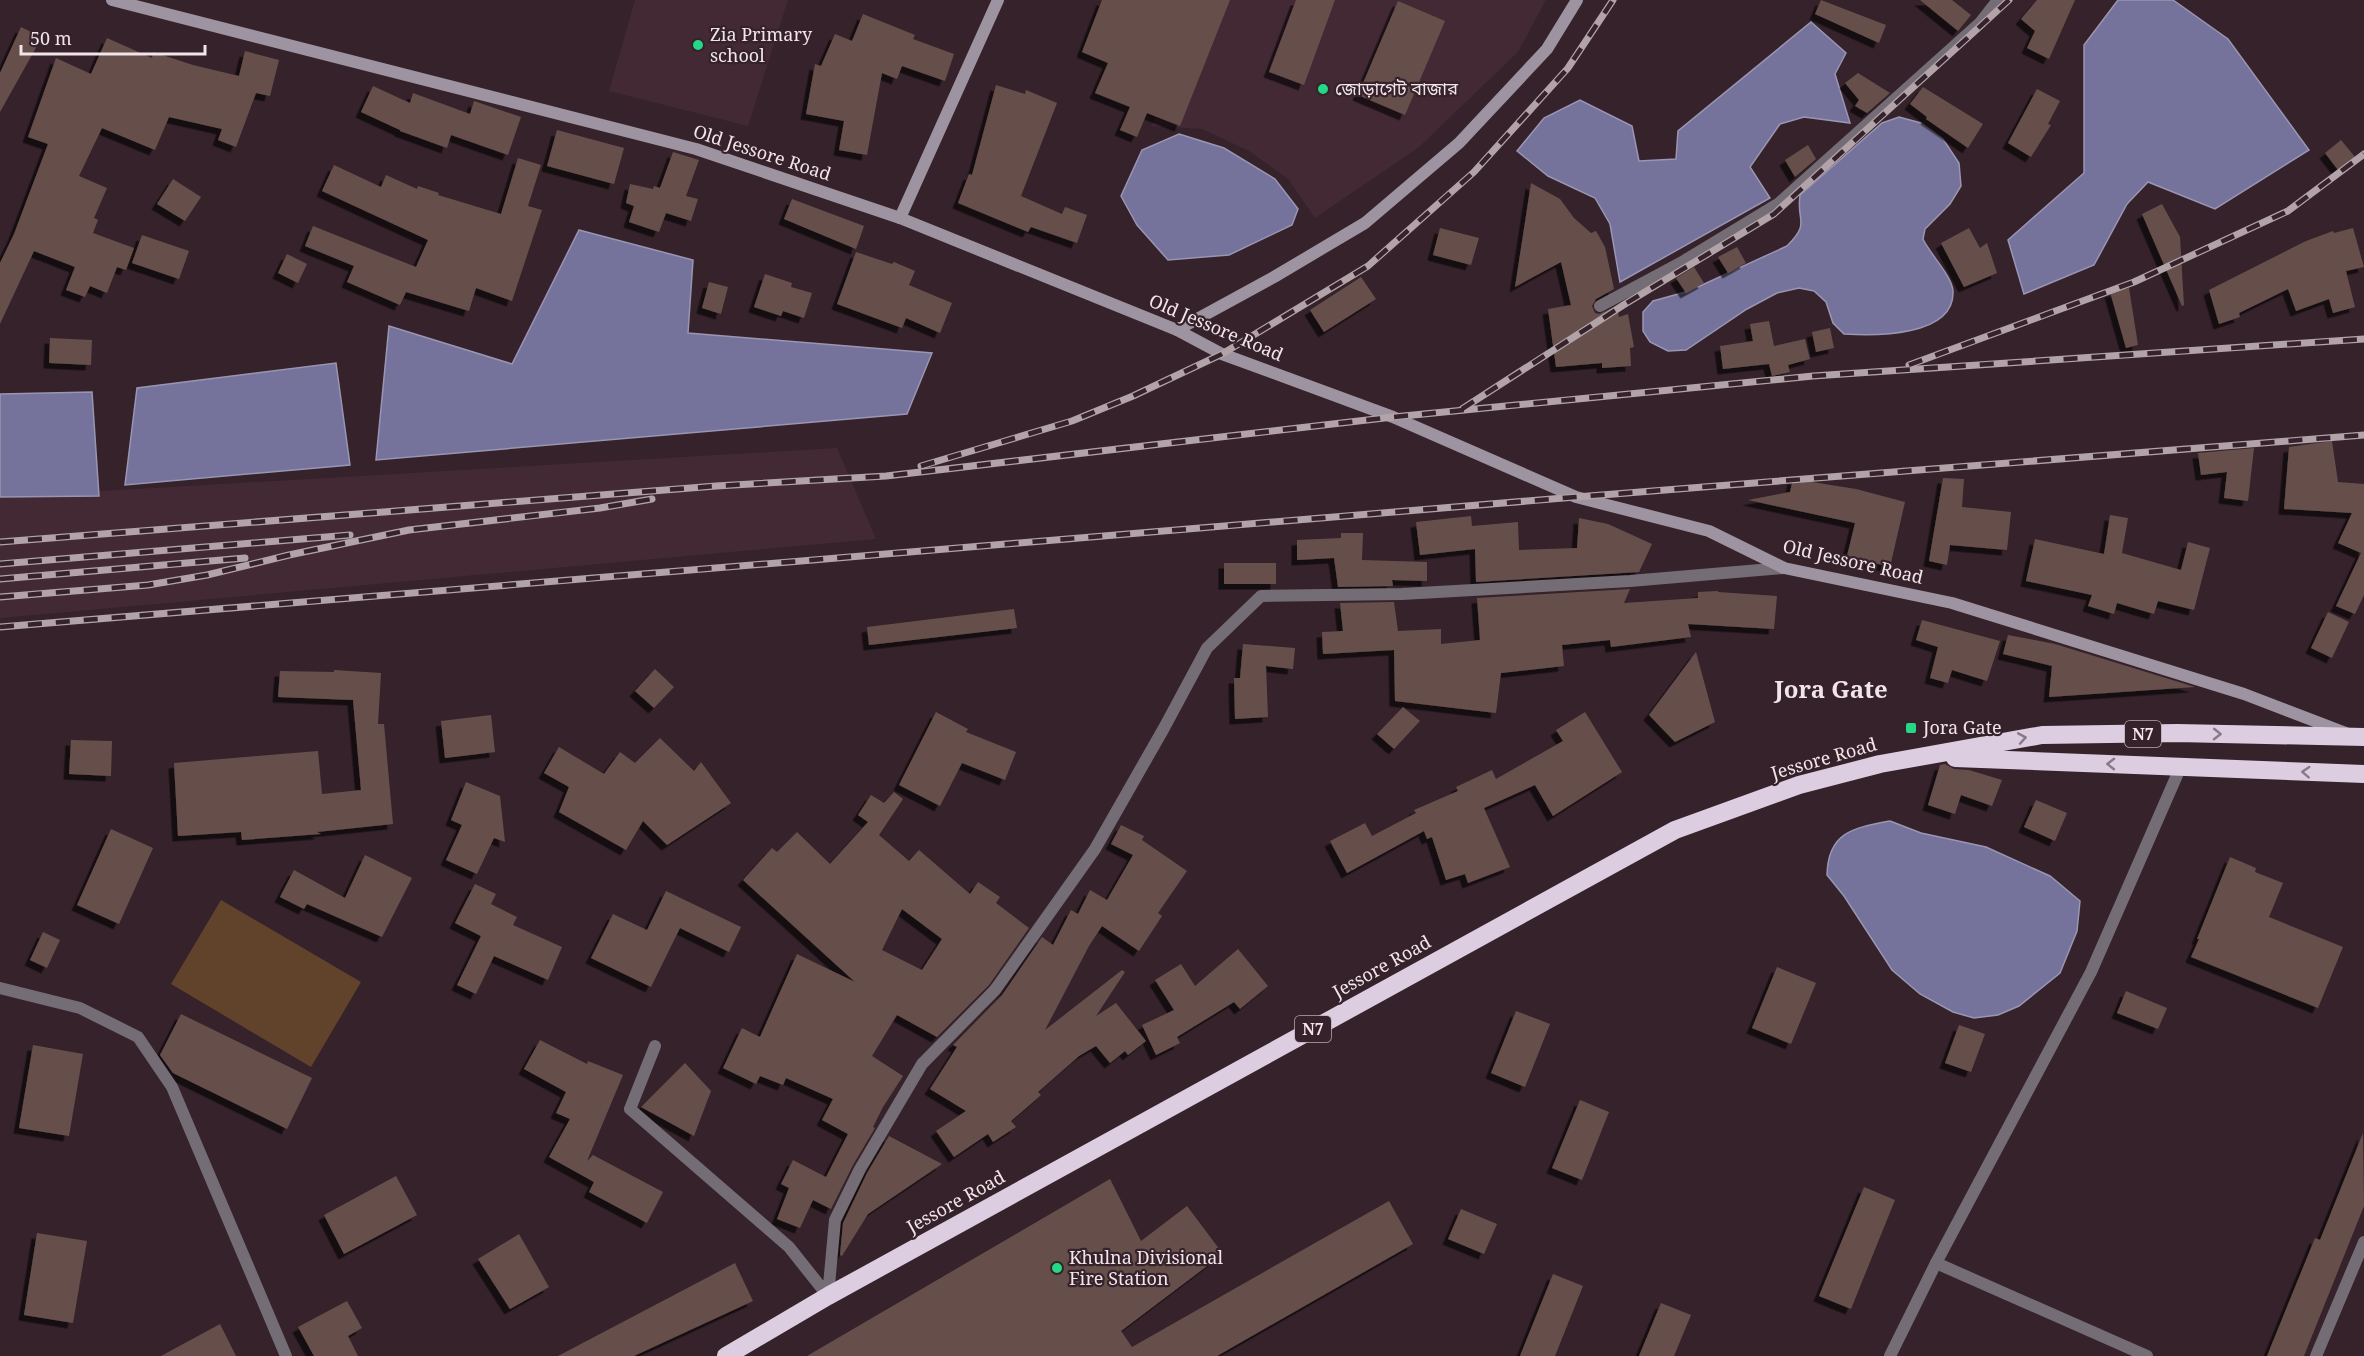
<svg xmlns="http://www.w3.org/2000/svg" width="2364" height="1356" font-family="'Noto Serif','Noto Sans Bengali',serif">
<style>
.built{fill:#432934}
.green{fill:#61432c}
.water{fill:#75739b;stroke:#9a95b3;stroke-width:1.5}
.building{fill:#664f4c;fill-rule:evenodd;filter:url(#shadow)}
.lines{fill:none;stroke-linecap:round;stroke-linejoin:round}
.street{stroke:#746d75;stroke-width:12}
.secondary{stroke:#9e94a1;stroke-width:12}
.highway{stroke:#ddcde1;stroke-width:18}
.rail-casing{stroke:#b2a3a9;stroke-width:7}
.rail{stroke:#35222a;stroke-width:4.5;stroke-dasharray:14;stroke-linecap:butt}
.oneway{stroke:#897886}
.poi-dot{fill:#24d886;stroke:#35222a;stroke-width:2}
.labels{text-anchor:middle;stroke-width:4.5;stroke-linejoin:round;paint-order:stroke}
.shield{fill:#35222a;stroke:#b9aab0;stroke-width:1.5}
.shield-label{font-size:16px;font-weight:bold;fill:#f2e5ea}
.poi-label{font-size:18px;fill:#f2e5ea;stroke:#35222a;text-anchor:start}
.street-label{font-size:18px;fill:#f2e5ea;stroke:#35222a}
.district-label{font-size:24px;font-weight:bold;fill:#f2e5ea;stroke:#35222a}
</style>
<defs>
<filter id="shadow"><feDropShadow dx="-5.5" dy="5.5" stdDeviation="0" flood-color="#0009"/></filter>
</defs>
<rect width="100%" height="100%" fill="#35222a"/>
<g class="built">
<polygon points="635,0 788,0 748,126 609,91"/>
<polygon points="1202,0 1546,0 1518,52 1418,148 1315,218 1288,179 1249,151 1202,129 1152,126"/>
<polygon points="837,448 876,539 0,618 0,497"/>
</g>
<polygon class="green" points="221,900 361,982 311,1067 171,984"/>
<g class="water">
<polygon points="2118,0 2173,0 2228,39 2309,150 2215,209 2148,182 2127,204 2094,265 2024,294 2008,240 2084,173 2084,45"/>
<polygon points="1811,22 1846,53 1835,74 1850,123 1804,117 1780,124 1750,167 1770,198 1620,282 1610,224 1595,198 1548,176 1517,151 1544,118 1580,100 1632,126 1639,161 1676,159 1678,131"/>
<path d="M1899,117L1921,123L1943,139L1959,163L1961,186L1950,204L1925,229L1923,239C1930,254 1952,276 1953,291C1955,337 1874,336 1844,334L1833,323L1826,302L1814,291L1799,288L1777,293L1747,309L1686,350L1668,351L1650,342L1643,331V312L1653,301L1689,291L1787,246C1811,222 1796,222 1800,195L1882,123Z"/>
<polygon points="1179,134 1224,148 1275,179 1298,209 1292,225 1229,255 1168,260 1137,225 1121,196 1142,150"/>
<polygon points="579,230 693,260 688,333 932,353 907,414 376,460 389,326 512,364"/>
<polygon points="336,363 350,465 125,485 137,388"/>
<polygon points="92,392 99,496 0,497 0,394"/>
<path d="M1890,821L1921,833L1986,847L2050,876L2080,901L2077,931L2060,973L2019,1006L1998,1015L1974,1018L1953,1012L1920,994L1892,970L1844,896L1827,875C1828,832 1853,828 1890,821Z"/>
</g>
<g class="building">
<polygon points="1102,0 1230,0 1180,126 1147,113 1137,137 1120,130 1130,107 1095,93 1108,63 1082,52"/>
<polygon points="1296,0 1335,0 1304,85 1269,72"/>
<polygon points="1821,0 1886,25 1879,43 1815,14"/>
<polygon points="1920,0 1952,0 1971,15 1958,31"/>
<polygon points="2037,0 2075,0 2049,59 2027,48 2035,31 2021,19"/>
<polygon points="1398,1 1445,21 1405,115 1358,95"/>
<polygon points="863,14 915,35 913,39 954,54 945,81 902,66 897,79 882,73 867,155 839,150 844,121 806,114 815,64 821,66 835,34 852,41"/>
<polygon points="21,27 42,37 0,112 0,73"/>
<polygon points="107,38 152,58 153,52 193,65 239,76 245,51 279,60 270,96 256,93 236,147 218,140 222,129 169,117 155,150 102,128 79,176 107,188 94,218 98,220 93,233 134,248 126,270 117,267 107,293 90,286 85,297 66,290 75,267 34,251 0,324 0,263 14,234 48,144 28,137 56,58 91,74"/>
<polygon points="1858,73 1890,93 1867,113 1855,106 1859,100 1845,83"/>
<polygon points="996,85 1025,94 1026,90 1057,103 1021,196 1062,214 1065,207 1087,215 1077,243 1031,227 1028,232 958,203 969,174 972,175"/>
<polygon points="373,86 410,103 413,93 470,114 474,101 521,117 508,155 451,135 447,148 400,131 400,130 361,112"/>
<polygon points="1923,87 1983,124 1968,148 1926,119 1927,117 1910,104"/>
<polygon points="2037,89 2060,101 2048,124 2051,125 2031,157 2008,143"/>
<polygon points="557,130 624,148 614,184 547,166"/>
<polygon points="2341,140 2355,157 2338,170 2325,153"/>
<polygon points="1808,145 1816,159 1795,177 1785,160"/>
<polygon points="673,152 699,160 686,196 698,199 691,221 666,213 659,232 629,222 634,206 626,203 630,184 653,189 654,186 660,188"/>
<polygon points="518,158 541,165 528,206 542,210 512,301 476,288 469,311 406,292 400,305 347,282 354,266 305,246 313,226 416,267 428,240 322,191 334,165 381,187 386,175 417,189 418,186 439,193 438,195 501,214"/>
<polygon points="173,179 201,197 185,221 157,204"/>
<polygon points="1531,183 1560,199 1574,218 1591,233 1596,231 1605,247 1614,289 1596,299 1592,306 1595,313 1599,314 1617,306 1619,317 1628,314 1634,347 1630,348 1631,366 1602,368 1602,363 1556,367 1548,309 1571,305 1561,262 1515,287"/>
<polygon points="792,199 864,226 856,249 784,219"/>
<polygon points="2162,204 2180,237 2184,305 2182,306 2142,214"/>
<polygon points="1440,228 1479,238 1471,265 1433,255"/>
<polygon points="1969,228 1980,248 1987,243 1997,273 1964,287 1941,243"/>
<polygon points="2353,228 2364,267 2346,271 2355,307 2333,313 2329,299 2296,311 2288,289 2239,313 2240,317 2219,324 2209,290 2306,241 2333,231 2334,233"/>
<polygon points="142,235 189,251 179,279 132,263"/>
<polygon points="1737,247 1746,263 1728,273 1718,257"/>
<polygon points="856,252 892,264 894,262 915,271 909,285 952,303 940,333 906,318 902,328 837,304"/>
<polygon points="287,254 307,264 298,283 278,273"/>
<polygon points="1694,267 1704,283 1686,293 1676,278"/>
<polygon points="765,274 792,283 791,287 812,293 804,318 783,311 781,316 754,307"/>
<polygon points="1361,277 1376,299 1324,332 1310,310"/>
<polygon points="709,282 728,287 721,314 702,308"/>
<polygon points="2129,288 2138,345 2126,348 2110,292"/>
<polygon points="1769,321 1774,346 1805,339 1810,359 1788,365 1790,372 1772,376 1769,364 1723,369 1720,346 1753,341 1750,324"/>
<polygon points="1830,328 1834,348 1816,352 1812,332"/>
<polygon points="50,338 92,340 91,365 49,363"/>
<polygon points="2332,441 2338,482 2364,484 2364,595 2355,614 2336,606 2361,553 2338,543 2352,513 2284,509 2289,447"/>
<polygon points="2254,448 2248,501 2224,498 2227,472 2201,475 2198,453"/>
<polygon points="1943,478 1964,479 1962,507 2011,512 2007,550 1950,545 1947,565 1929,561"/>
<polygon points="1793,479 1856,489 1905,502 1890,567 1847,556 1855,523 1748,500 1790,492"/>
<polygon points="2110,515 2128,518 2122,553 2181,570 2188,542 2210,548 2194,610 2158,601 2154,614 2117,603 2114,614 2088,606 2092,595 2026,581 2035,539 2104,554"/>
<polygon points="1471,516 1472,526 1518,522 1519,550 1577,548 1579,518 1608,524 1652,544 1639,572 1476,582 1475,549 1420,555 1416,522"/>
<polygon points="1341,533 1363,533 1362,560 1427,562 1427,581 1392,580 1393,586 1338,587 1334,558 1297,560 1297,540 1341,538"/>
<rect x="1224" y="563" width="52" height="21"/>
<polygon points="1630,589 1624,603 1698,598 1698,592 1718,591 1718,592 1777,596 1774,629 1688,624 1691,637 1611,647 1610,640 1562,645 1564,666 1501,673 1496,713 1395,701 1394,650 1323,654 1322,632 1343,631 1340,603 1394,602 1398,631 1441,629 1441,644 1480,640 1477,598"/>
<polygon points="1014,609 1017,628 869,645 867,627"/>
<polygon points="2328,612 2349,622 2332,658 2311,648"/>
<polygon points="1922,620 2000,641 1987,681 1952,670 1948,683 1930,678 1938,647 1916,640"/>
<polygon points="2008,635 2055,644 2195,687 2049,697 2052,666 2003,654"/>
<polygon points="1243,644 1295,648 1293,669 1266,666 1268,717 1235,719 1234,678 1240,678"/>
<polygon points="1696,652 1715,722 1675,742 1649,715"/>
<polygon points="655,669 674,687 654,708 635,691"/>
<polygon points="334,670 381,673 378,724 384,724 393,824 317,832 321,834 242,840 241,832 178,836 174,763 318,751 322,794 361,790 353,700 278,697 280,671 334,672"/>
<polygon points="1403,707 1420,721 1394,749 1377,734"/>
<polygon points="936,712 968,729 966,732 1016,752 1005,780 962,763 940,806 899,785"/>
<polygon points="1585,712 1622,772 1553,816 1535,785 1484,808 1510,867 1468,883 1465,874 1446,880 1432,837 1427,839 1424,831 1347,873 1330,841 1365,823 1372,836 1416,813 1414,810 1458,791 1456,787 1492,770 1496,779 1563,741 1556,730"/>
<polygon points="491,715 495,752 445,758 441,721"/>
<polygon points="660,738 694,771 701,762 731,803 667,845 643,821 626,850 559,812 569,787 544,773 559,747 604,774 620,752 635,763"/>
<polygon points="71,740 112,741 111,776 69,774"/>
<polygon points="1945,764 1954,769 1969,770 2002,780 1992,806 1961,795 1955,814 1928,805 1940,765"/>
<polygon points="466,782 500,796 505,842 494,838 477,874 446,860 462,825 451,820"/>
<path d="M894,792L903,799L879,835L909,861L919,850L970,894L978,882L1000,897L996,903L1029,928L989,985L937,1037L897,1015L872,1056L903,1076L883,1107L873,1127L875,1128L853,1165L831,1209L813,1200L800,1228L777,1219L789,1188L781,1184L793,1160L826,1177L848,1134L822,1120L833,1099L786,1078L783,1085L760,1076L756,1084L723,1068L742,1028L760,1037L797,954L855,982L743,880L772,848L777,852L797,832L830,864L868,822L858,815L871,795L884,803ZM902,909L942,939L922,970L882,950Z"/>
<polygon points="2036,800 2067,813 2055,841 2024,827"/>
<polygon points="1121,825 1144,836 1142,840 1187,871 1158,913 1162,916 1139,951 1102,926 1089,946 1045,1030 1122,970 1125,972 1096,1016 1116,1003 1146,1041 1128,1055 1125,1051 1110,1063 1096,1046 1079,1056 1038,1092 1041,1095 1011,1121 1016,1127 993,1142 988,1134 954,1157 936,1131 966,1111 930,1089 957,1047 953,1045 1002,995 1042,937 1053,945 1071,910 1078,914 1090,890 1107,900 1133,855 1111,844"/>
<polygon points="111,829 153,848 119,924 77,905"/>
<polygon points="365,855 412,878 382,937 307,904 304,909 280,897 294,870 345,898"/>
<polygon points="2230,857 2256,868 2255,872 2283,883 2269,917 2343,947 2318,1008 2191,957 2199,939 2197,939"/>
<polygon points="475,884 496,894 491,904 517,917 513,925 562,947 548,980 494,956 476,994 457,985 481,936 455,923"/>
<polygon points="666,891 741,927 729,952 680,928 651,987 591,958 613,914 647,930"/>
<polygon points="43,932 60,940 47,968 30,960"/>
<polygon points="1238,949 1268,986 1240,1009 1234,1002 1177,1037 1180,1043 1156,1055 1142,1025 1174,1010 1155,980 1181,964 1195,986"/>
<polygon points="1777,967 1816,983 1791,1044 1752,1028"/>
<polygon points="2126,991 2167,1008 2158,1029 2117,1013"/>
<polygon points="1516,1011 1550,1024 1525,1087 1491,1073"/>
<polygon points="181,1014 312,1078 287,1129 173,1073 160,1055"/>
<polygon points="1959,1025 1985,1034 1971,1072 1945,1063"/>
<polygon points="540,1040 587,1064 588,1061 623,1075 587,1161 593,1155 663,1192 647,1223 589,1192 594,1182 549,1157 570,1119 556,1113 566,1092 524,1069"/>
<polygon points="33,1045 83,1054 69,1136 19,1128"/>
<polygon points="685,1063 711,1091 694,1136 641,1107"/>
<polygon points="1580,1100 1609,1112 1582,1180 1552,1168"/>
<polygon points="2363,1133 2364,1206 2304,1356 2267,1356 2315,1238 2320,1240"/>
<polygon points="889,1136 942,1164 868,1214 842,1256 840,1255 843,1223 867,1173"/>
<polygon points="396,1176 417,1215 344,1254 324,1215"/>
<polygon points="1110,1179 1141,1241 1187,1206 1223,1254 1121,1331 1132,1347 1389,1201 1413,1244 1217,1356 807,1356"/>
<polygon points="1864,1187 1895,1200 1851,1309 1819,1296"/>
<polygon points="1461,1209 1497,1224 1484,1254 1448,1239"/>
<polygon points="37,1233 87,1241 73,1323 24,1315"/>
<polygon points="519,1234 549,1287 510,1309 478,1259"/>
<polygon points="735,1263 753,1301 634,1356 558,1356"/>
<polygon points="1553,1274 1583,1286 1555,1356 1520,1356"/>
<polygon points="347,1301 362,1328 348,1336 358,1356 314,1356 298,1327"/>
<polygon points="1661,1303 1691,1315 1674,1356 1639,1356"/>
<polygon points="220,1324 236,1356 161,1356"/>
</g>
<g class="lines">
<g class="street">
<polyline points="1600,306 1684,261 1778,204 1980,23 1998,0"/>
<polyline points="0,988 80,1008 138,1037 172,1087 286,1356"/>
<polyline points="655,1046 630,1109 789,1247 828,1296 835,1220 860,1169 922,1064 995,990 1095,849 1164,728 1207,648 1261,596 1402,594 1630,581 1784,568"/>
<polyline points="1936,1263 2147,1356"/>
<polyline points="1890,1356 1936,1263 2091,972 2181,766"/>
<polyline points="2316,1356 2364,1242"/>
</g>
<g class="secondary">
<polyline points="112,0 696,149 900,218 1177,330 1222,354 1393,417 1576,497 1709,531 1784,568 1952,603 2244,694 2346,733"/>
<polyline points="900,218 998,0"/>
<polyline points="1177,330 1274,277 1365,223 1459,143 1547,49 1577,0"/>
</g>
<g class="highway">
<polyline points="1955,758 2364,774"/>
<polyline points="726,1356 828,1296 1675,830 1799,785 1880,764 2042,735 2177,733 2364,737"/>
</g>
<g class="rail-casing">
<g id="rail">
<polyline points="1909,365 2134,282 2288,211 2364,154"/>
<polyline points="1462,409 1625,304 1774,214 2009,0"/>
<polyline points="921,466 1072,421 1133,396 1222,354 1368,266 1474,172 1568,68 1613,0"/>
<polyline points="0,542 716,486 886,476 1393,417 1813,376 2364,339"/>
<polyline points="0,564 350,535"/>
<polyline points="0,579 245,558"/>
<polyline points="0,597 148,585 207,575 289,555 409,530 600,508 652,499"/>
<polyline points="0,627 1576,497 2364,435"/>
</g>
</g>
<use href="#rail" class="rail"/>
</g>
<defs><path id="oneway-chevron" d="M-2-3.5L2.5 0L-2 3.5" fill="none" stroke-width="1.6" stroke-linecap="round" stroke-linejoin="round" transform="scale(1.5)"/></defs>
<g class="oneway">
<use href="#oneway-chevron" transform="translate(2217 734) rotate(1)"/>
<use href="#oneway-chevron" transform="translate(2022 738) rotate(-10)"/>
<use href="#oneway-chevron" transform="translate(2111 764) rotate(-179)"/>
<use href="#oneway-chevron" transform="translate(2306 772) rotate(-177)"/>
</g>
<g class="poi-dot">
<circle cx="698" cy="45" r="6"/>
<circle cx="1323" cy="89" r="6"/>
<rect x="1905" y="722" width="12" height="12" rx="3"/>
<circle cx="1057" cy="1268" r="6"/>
</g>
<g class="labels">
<g class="shield">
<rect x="2125" y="721" width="36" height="26" rx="4.5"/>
<rect x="1295" y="1016" width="36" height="26" rx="4.5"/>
</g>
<g class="shield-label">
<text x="2143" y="740">N7</text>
<text x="1313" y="1035">N7</text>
</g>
<g class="poi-label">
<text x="710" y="41">Zia Primary<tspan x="710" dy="21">school</tspan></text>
<text x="1335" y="95">জোড়াগেট বাজার</text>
<text x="1923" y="734">Jora Gate</text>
<text x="1069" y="1264">Khulna Divisional<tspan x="1069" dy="21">Fire Station</tspan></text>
</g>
<g class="street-label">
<text transform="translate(762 153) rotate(18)" y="6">Old Jessore Road</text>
<text transform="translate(1216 328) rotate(23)" y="6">Old Jessore Road</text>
<text transform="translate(1853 562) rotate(13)" y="6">Old Jessore Road</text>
<text transform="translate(1824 759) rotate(-16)" y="6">Jessore Road</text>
<text transform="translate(1382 967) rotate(-29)" y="6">Jessore Road</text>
<text transform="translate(956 1202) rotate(-29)" y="6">Jessore Road</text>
</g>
<g class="district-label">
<text x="1831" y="698">Jora Gate</text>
</g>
</g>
<path d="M21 45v9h184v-9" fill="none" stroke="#f2e5ea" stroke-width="3"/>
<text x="30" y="45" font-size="18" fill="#f2e5ea" stroke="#35222a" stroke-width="4.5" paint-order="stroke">50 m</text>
</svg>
